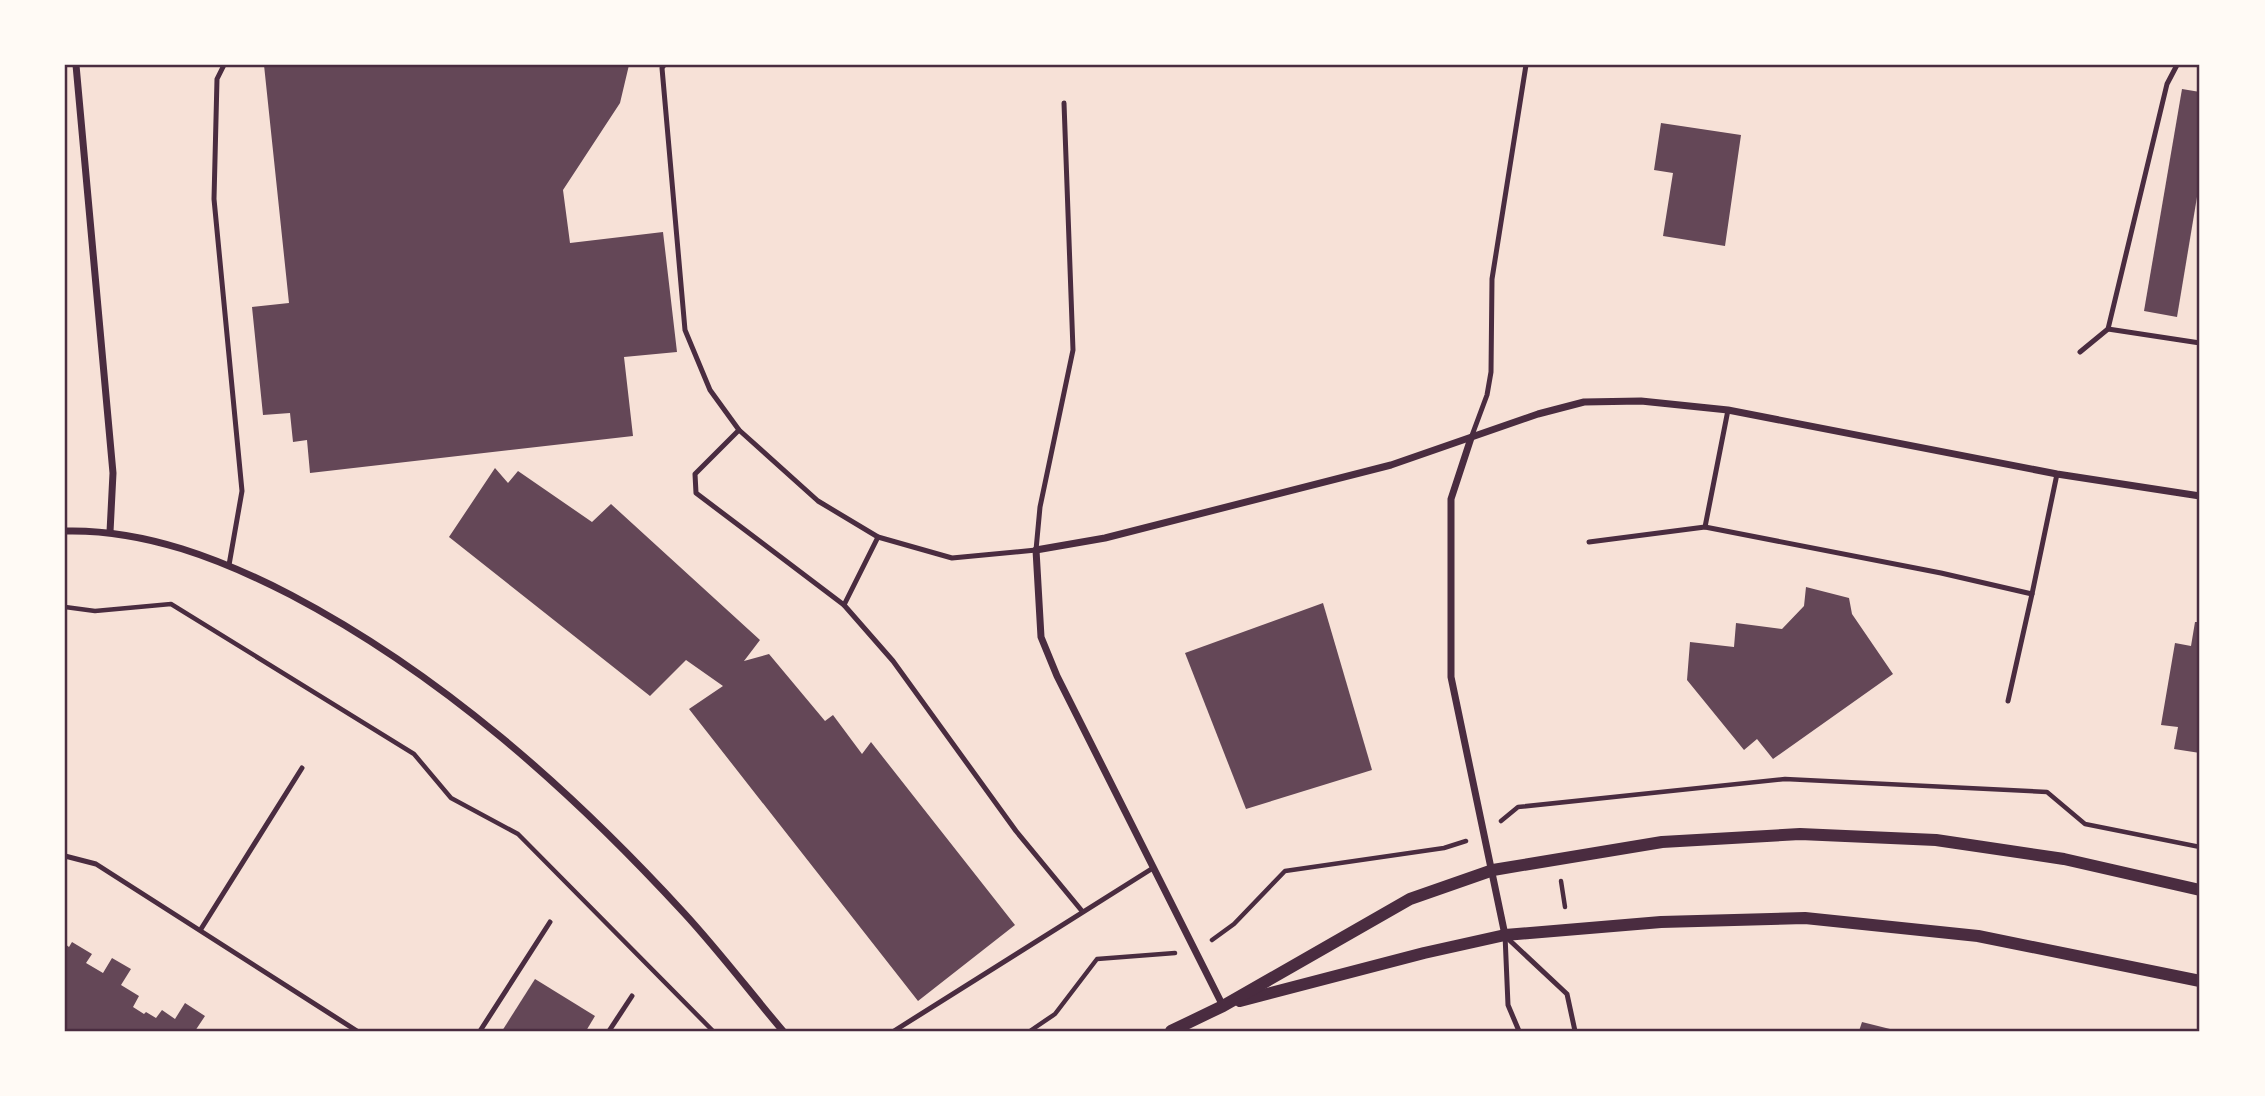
<svg xmlns="http://www.w3.org/2000/svg" width="2265" height="1096" font-family="'PT Sans',sans-serif">
<style>
.building{fill:#644757}
.lines{fill:none;stroke-linecap:round;stroke-linejoin:round}
.path{stroke:#4a2c40;stroke-width:4.5}
.service{stroke:#4a2c40;stroke-width:5}
.minor{stroke:#4a2c40;stroke-width:7}
.tertiary{stroke:#4a2c40;stroke-width:12}
.neatline{fill:none;stroke:#4a2c40;stroke-width:2.5}
</style>
<rect width="100%" height="100%" fill="#f7e1d7"/>
<g class="building">
<polygon points="264,65 629,65 620,103 563,190 570,243 663,232 677,352 624,357 633,436 310,473 307,440 293,442 290,413 263,415 252,307 289,303"/>
<polygon points="2182,89 2200,92 2200,179 2177,317 2144,311"/>
<polygon points="1661,123 1741,135 1725,246 1663,236 1673,173 1654,170"/>
<polygon points="495,468 508,483 518,471 592,522 611,504 760,640 744,661 769,654 825,721 833,715 862,754 871,742 1015,925 918,1001 689,709 723,686 686,660 650,696 449,537"/>
<polygon points="1806,587 1849,598 1852,614 1893,674 1773,759 1757,739 1744,750 1687,680 1690,642 1734,647 1736,623 1782,629 1804,606"/>
<polygon points="1323,603 1372,770 1246,809 1185,653"/>
<polygon points="2195,622 2200,622 2200,753 2174,749 2178,727 2161,725 2175,643 2191,646"/>
<polygon points="72,942 92,954 86,963 103,973 112,958 131,969 121,985 139,996 133,1007 144,1014 146,1012 156,1018 162,1010 175,1019 185,1003 205,1016 195,1031 65,1031 65,944 69,947"/>
<polygon points="535,979 595,1016 586,1031 502,1031"/>
<polygon points="1862,1022 1894,1030 1894,1031 1859,1031"/>
</g>
<g class="lines">
<g class="path">
<polyline points="65,607 95,611 171,604 414,754 451,798 518,834 713,1031"/>
<polyline points="1501,821 1518,807 1785,779 2047,792 2085,824 2200,847"/>
<polyline points="1561,881 1565,907"/>
<polyline points="1212,940 1234,924 1285,871 1444,848 1466,841"/>
<polyline points="1030,1031 1055,1014 1097,959 1175,953"/>
</g>
<g class="service">
<polyline points="224,65 217,79 214,199 242,491 229,565"/>
<polyline points="664,65 662,68 685,330 710,390 739,430 818,501 878,537 952,558 1036,550 1040,507 1073,350 1064,103"/>
<polyline points="2108,329 2200,343"/>
<polyline points="2080,352 2108,329 2167,84 2177,65"/>
<polyline points="739,430 695,474 696,493 844,605"/>
<polyline points="1471,438 1487,395 1491,372 1492,279 1526,65"/>
<polyline points="1705,527 1941,573 2032,594 2008,701"/>
<polyline points="878,537 844,605 893,661 1016,831 1082,911"/>
<polyline points="1589,542 1705,527 1728,410"/>
<polyline points="2032,594 2057,474"/>
<polyline points="65,856 96,864 357,1031"/>
<polyline points="201,929 302,768"/>
<polyline points="1505,935 1508,1005 1519,1031"/>
<polyline points="1505,936 1567,994 1575,1031"/>
<polyline points="480,1031 550,922"/>
<polyline points="609,1031 632,996"/>
<polyline points="894,1031 1153,868"/>
</g>
<g class="minor">
<polyline points="76,65 113,473 110,532"/>
<polyline points="1471,438 1451,499 1451,677 1505,935"/>
<path d="M65,531C145,529 221,559 291,595C441,674 570,789 684,913C719,951 750,992 783,1031"/>
<polyline points="1223,1006 1057,676 1041,637 1036,550 1105,538 1391,465 1538,414 1584,402 1641,401 1728,410 2057,474 2200,496"/>
</g>
<g class="tertiary">
<polyline points="1240,1001 1424,953 1505,935 1661,922 1805,918 1978,936 2200,981"/>
<polyline points="1171,1031 1223,1006 1410,899 1493,870 1662,842 1800,834 1936,840 2064,859 2200,890"/>
</g>
</g>
<rect width="2265" height="1096" fill="none" stroke="#fffaf5" stroke-width="133"/>
<rect x="66" y="66" width="2132" height="964" class="neatline"/>
</svg>
